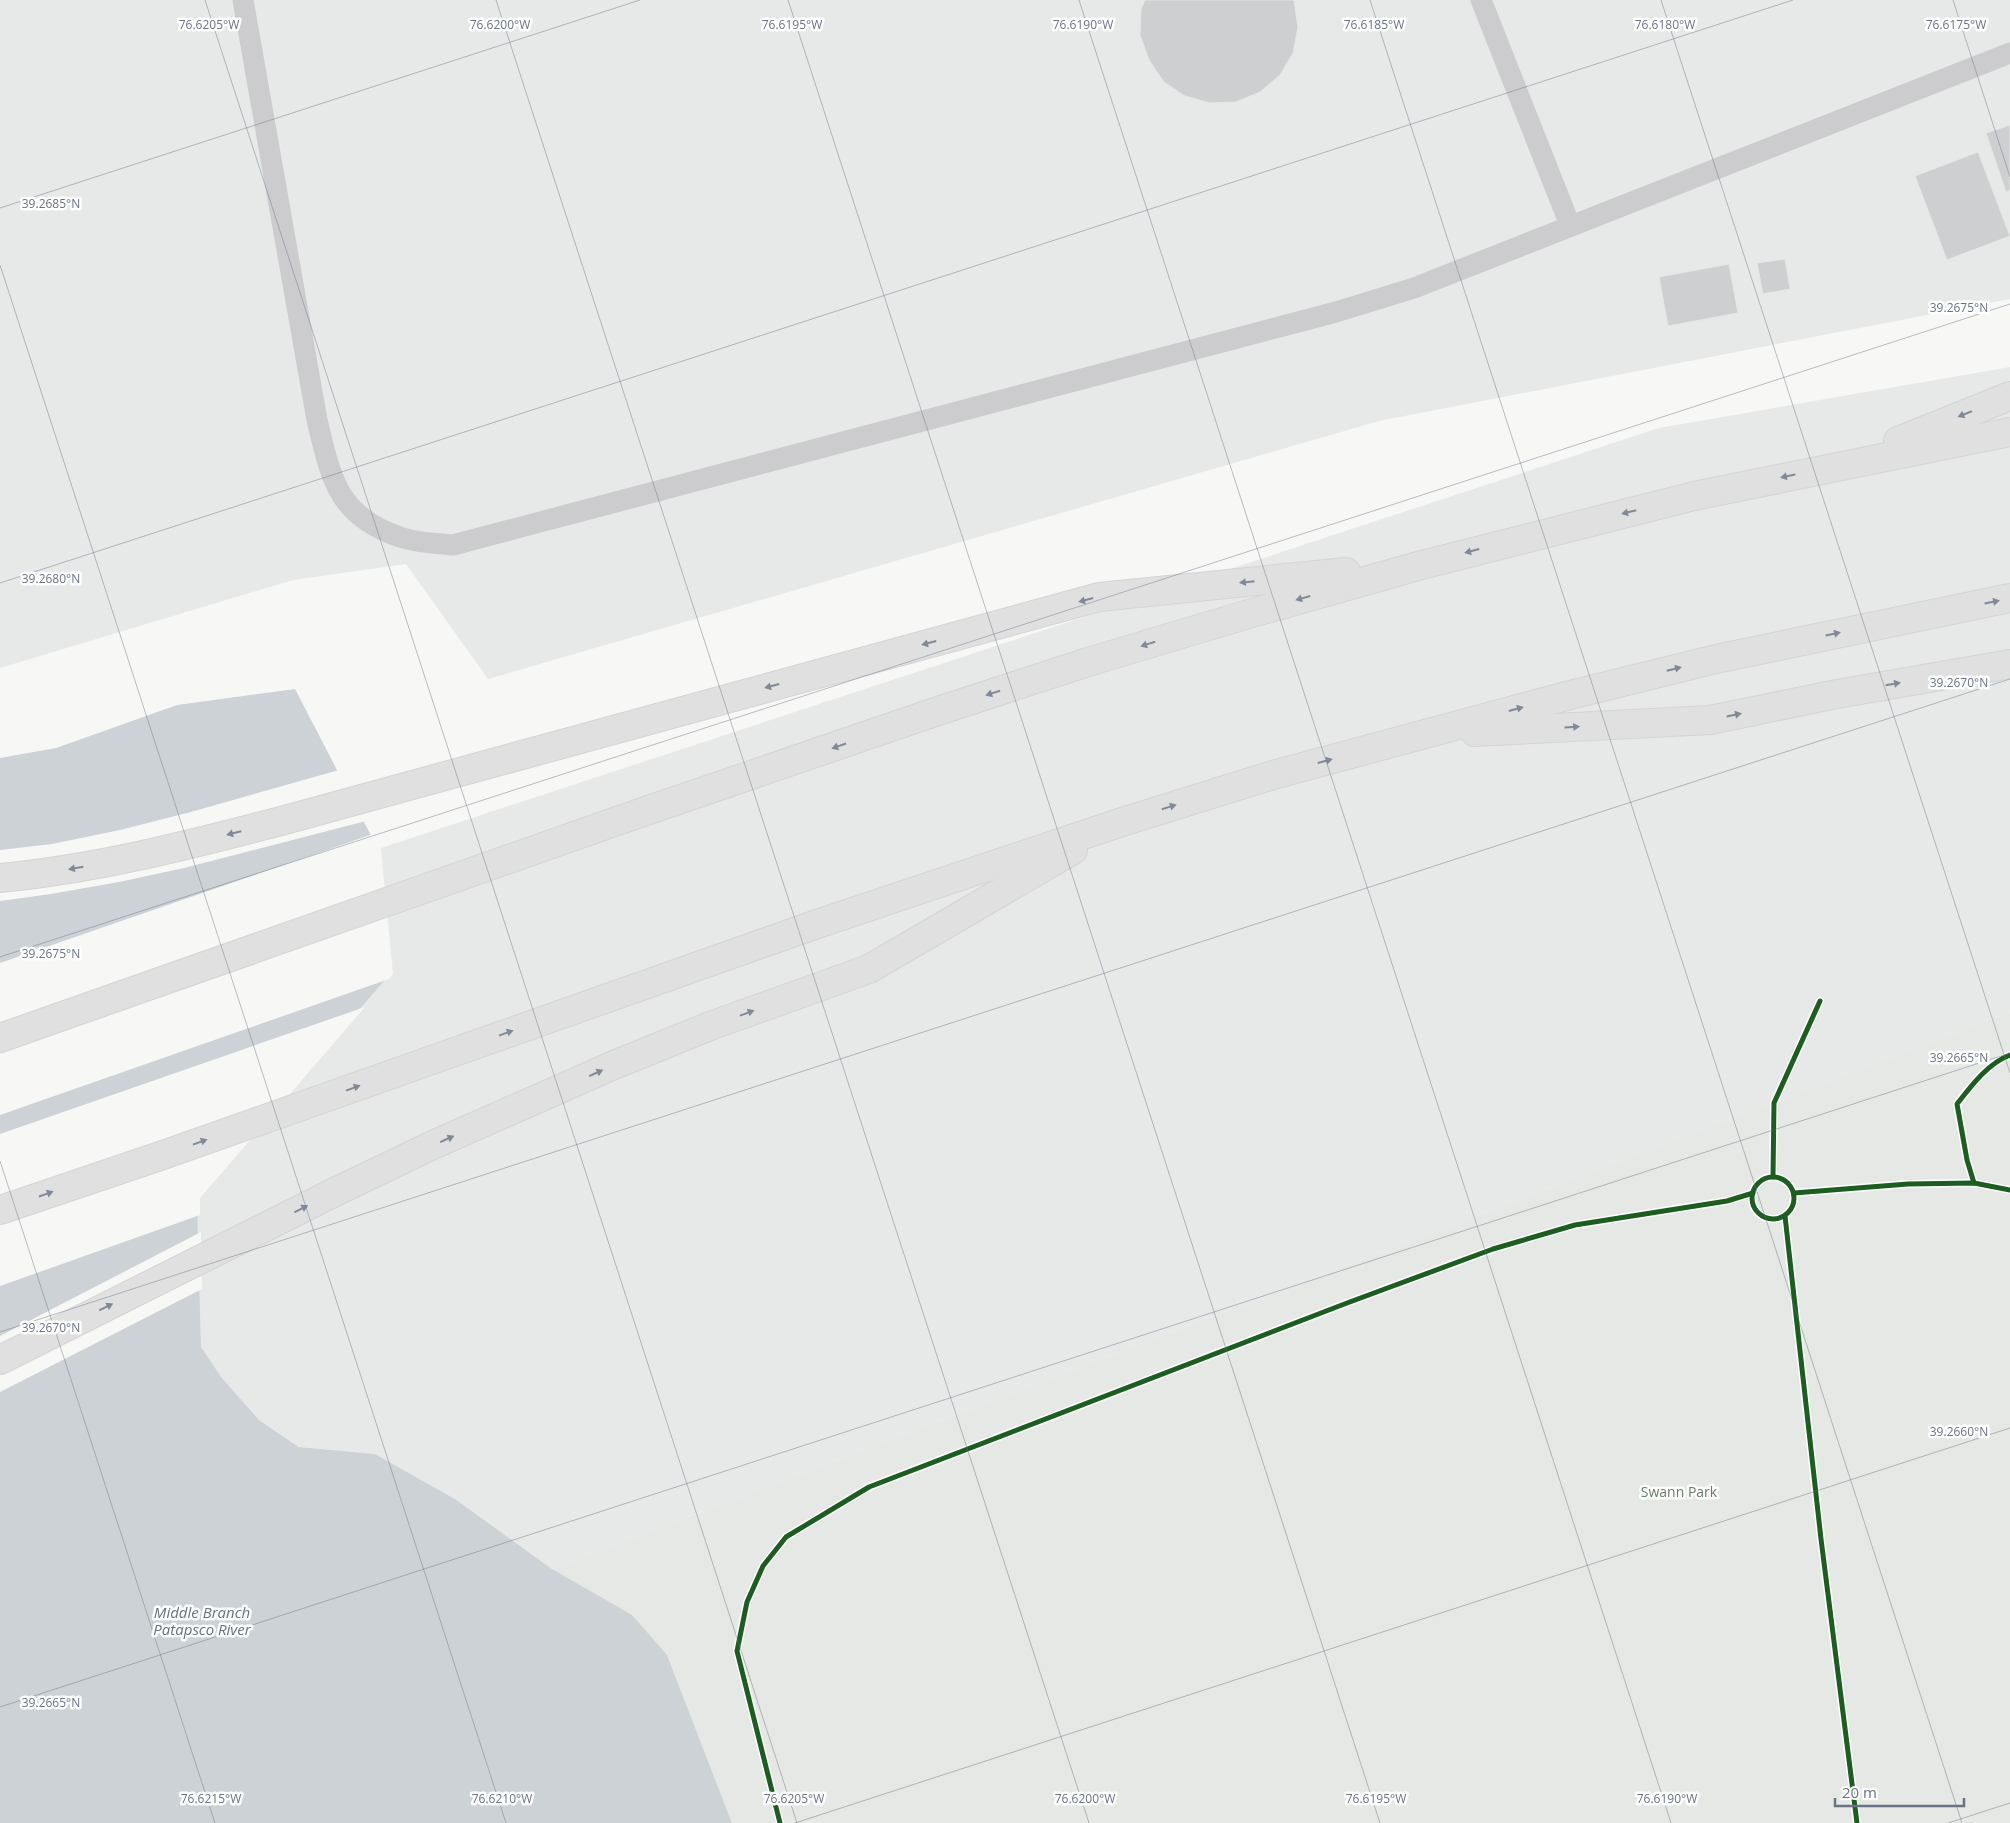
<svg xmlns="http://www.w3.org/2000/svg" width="2010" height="1823" font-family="'Open Sans',sans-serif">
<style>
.built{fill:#e7e8e8}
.green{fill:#e5e8e4}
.water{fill:#cdd2d6}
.pier{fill:#f7f7f6}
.building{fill:#cecfd0;stroke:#e6e6e6}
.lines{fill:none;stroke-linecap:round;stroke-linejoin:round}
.motorway-casing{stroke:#d4d4d4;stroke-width:30}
.service{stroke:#ccccce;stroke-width:21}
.motorway{stroke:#e0e0e1;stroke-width:28}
.cycleway-casing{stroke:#fff;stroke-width:8}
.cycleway{stroke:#1b5e20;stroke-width:5}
.oneway{fill:#818997}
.ticks{fill:none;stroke:#697384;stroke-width:1;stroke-opacity:0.45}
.labels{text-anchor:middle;stroke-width:5;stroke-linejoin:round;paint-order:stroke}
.park-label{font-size:14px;fill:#677c67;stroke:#fff}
.water-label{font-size:15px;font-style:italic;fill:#647380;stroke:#fff}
.ticks-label{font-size:12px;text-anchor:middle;fill:#697384;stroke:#fff;stroke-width:5;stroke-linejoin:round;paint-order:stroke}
</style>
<rect width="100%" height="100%" fill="#f7f7f6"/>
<g class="built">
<polygon points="0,0 2010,0 2010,299 1379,421 488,679 406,564 293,580 0,668"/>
<polygon points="2010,367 2010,1012 552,1569 455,1499 375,1454 300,1447 259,1420 222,1378 201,1347 197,1197 378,849 1659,428"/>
</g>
<polygon class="green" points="2010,1012 2010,1823 732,1823 667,1655 552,1569"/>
<polygon class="water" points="295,689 378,849 390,974 197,1197 201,1347 222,1378 259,1420 299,1447 375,1454 455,1499 552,1569 632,1615 667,1655 732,1823 0,1823 0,758 56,748 177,705"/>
<g class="pier">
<polygon points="339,770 366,821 184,868 119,882 51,894 0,901 0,850 52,844 120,830 191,812"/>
<polygon points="373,834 381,849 393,974 389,979 0,1115 0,963"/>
<polygon points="365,1007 200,1198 200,1215 0,1286 0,1134"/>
<polygon points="201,1232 202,1289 0,1392 0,1336"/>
</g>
<g class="building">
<polygon points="1145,0 1294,0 1298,27 1293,53 1280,75 1260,92 1236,102 1210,103 1185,96 1164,82 1149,60 1140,35 1141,9"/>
<polygon points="2010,125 2010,190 2006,192 1986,133"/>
<polygon points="1978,152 2010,236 1947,260 1915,176"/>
<polygon points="1785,259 1790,289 1763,294 1757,263"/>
<polygon points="1729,264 1738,313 1668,326 1659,277"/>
</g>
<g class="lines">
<g class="motorway-casing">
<g id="motorway">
<polyline points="1898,441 2010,396"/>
<polyline points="1475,732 1710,720 1837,694 2010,664"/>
<path d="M0,878C96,869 189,845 281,821L1099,597L1346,572"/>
<polyline points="0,1038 637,814 938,711 1088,662 1252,613 1418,566 1694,496 2010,432"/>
<polyline points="0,1210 163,1155 820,923 1122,822 1273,775 1570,695 1716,659 2010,598"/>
<polyline points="0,1360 337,1191 435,1144 614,1065 710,1026 869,969 1073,850"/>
</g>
</g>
<g class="service">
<path d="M243,0L317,420C331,478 337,516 400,537C416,543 436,543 453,545L1336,312L1414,288L2010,53"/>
<polyline points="1481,0 1570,225"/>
</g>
<use href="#motorway" class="motorway"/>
<g class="cycleway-casing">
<g id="cycleway">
<polyline points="1773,1177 1774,1103 1820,1001"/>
<circle cx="1773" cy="1198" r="21"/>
<path d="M1974,1183L1967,1160L1957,1104C1971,1086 1988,1063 2010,1055"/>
<polyline points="1794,1193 1908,1184 1974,1183 2010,1190"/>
<polyline points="1785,1216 1821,1539 1857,1823"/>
<polyline points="780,1823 737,1651 747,1602 763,1566 786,1537 869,1487 1347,1303 1493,1249 1575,1225 1727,1201 1753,1193"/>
</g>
</g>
<use href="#cycleway" class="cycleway"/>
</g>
<defs><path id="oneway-solid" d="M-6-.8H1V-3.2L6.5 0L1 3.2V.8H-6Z" transform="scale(1.25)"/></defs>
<g class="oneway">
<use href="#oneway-solid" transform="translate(1965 414) rotate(158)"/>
<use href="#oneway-solid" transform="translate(1788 476) rotate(168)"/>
<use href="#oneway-solid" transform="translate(1629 512) rotate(166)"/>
<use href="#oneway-solid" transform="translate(1472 551) rotate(165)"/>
<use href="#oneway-solid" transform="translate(1247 582) rotate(174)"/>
<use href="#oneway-solid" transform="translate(1303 598) rotate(164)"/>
<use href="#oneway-solid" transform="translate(1086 600) rotate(165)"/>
<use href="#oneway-solid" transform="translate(1992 602) rotate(-11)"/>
<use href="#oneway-solid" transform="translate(1833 634) rotate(-12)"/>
<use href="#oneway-solid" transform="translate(929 643) rotate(165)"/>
<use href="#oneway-solid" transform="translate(1148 644) rotate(163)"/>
<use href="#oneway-solid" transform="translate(1674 669) rotate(-14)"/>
<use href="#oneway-solid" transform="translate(1893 684) rotate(-10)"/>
<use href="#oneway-solid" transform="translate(772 686) rotate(165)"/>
<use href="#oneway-solid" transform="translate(993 693) rotate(162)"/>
<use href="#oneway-solid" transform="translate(1516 709) rotate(-15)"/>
<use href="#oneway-solid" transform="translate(1734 715) rotate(-12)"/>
<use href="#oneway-solid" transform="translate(1572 727) rotate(-3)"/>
<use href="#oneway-solid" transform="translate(839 746) rotate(161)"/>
<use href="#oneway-solid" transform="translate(1325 761) rotate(-15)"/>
<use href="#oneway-solid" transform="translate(1169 807) rotate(-17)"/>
<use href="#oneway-solid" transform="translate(234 833) rotate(166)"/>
<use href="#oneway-solid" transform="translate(76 868) rotate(170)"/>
<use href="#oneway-solid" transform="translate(747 1013) rotate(-20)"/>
<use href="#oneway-solid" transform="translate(506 1033) rotate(-20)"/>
<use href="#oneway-solid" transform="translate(596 1073) rotate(-24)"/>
<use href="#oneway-solid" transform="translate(353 1088) rotate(-20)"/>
<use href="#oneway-solid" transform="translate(447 1139) rotate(-24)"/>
<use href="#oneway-solid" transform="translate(200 1142) rotate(-20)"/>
<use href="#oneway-solid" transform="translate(46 1194) rotate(-19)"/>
<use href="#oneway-solid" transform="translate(301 1209) rotate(-27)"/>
<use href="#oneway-solid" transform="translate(106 1307) rotate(-26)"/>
</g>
<path class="ticks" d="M205,0L797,1823M496,0L1089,1823M788,0L1380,1823M1079,0L1671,1823M1370,0L1962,1823M1661,0L2010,1073M1953,0L2010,177M0,208L640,0M0,265L506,1823M0,583L1793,0M0,957L2010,304M0,1161L215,1823M0,1332L2010,679M0,1707L2010,1053M795,1823L2010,1428M1948,1823L2010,1803"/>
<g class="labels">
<g class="park-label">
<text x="1679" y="1497">Swann Park</text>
</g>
<g class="water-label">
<text x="202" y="1618">Middle Branch<tspan x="202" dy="17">Patapsco River</tspan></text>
</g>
</g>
<g class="ticks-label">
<text x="209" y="29">76.6205°W</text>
<text x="500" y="29">76.6200°W</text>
<text x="792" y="29">76.6195°W</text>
<text x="1083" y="29">76.6190°W</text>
<text x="1374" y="29">76.6185°W</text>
<text x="1665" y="29">76.6180°W</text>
<text x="1956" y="29">76.6175°W</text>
<text x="51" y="208">39.2685°N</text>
<text x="1959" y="312">39.2675°N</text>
<text x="51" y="583">39.2680°N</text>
<text x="1959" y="687">39.2670°N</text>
<text x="51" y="958">39.2675°N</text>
<text x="1959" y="1062">39.2665°N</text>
<text x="51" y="1332">39.2670°N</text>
<text x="1959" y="1436">39.2660°N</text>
<text x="51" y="1707">39.2665°N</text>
<text x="211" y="1803">76.6215°W</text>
<text x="502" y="1803">76.6210°W</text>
<text x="794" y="1803">76.6205°W</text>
<text x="1085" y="1803">76.6200°W</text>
<text x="1376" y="1803">76.6195°W</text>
<text x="1667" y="1803">76.6190°W</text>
</g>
<path d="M1835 1798v8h129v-8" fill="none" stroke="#697384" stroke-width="2.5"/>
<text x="1842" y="1798" font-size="15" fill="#697384" stroke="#ffffff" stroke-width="4" paint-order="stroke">20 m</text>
</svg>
